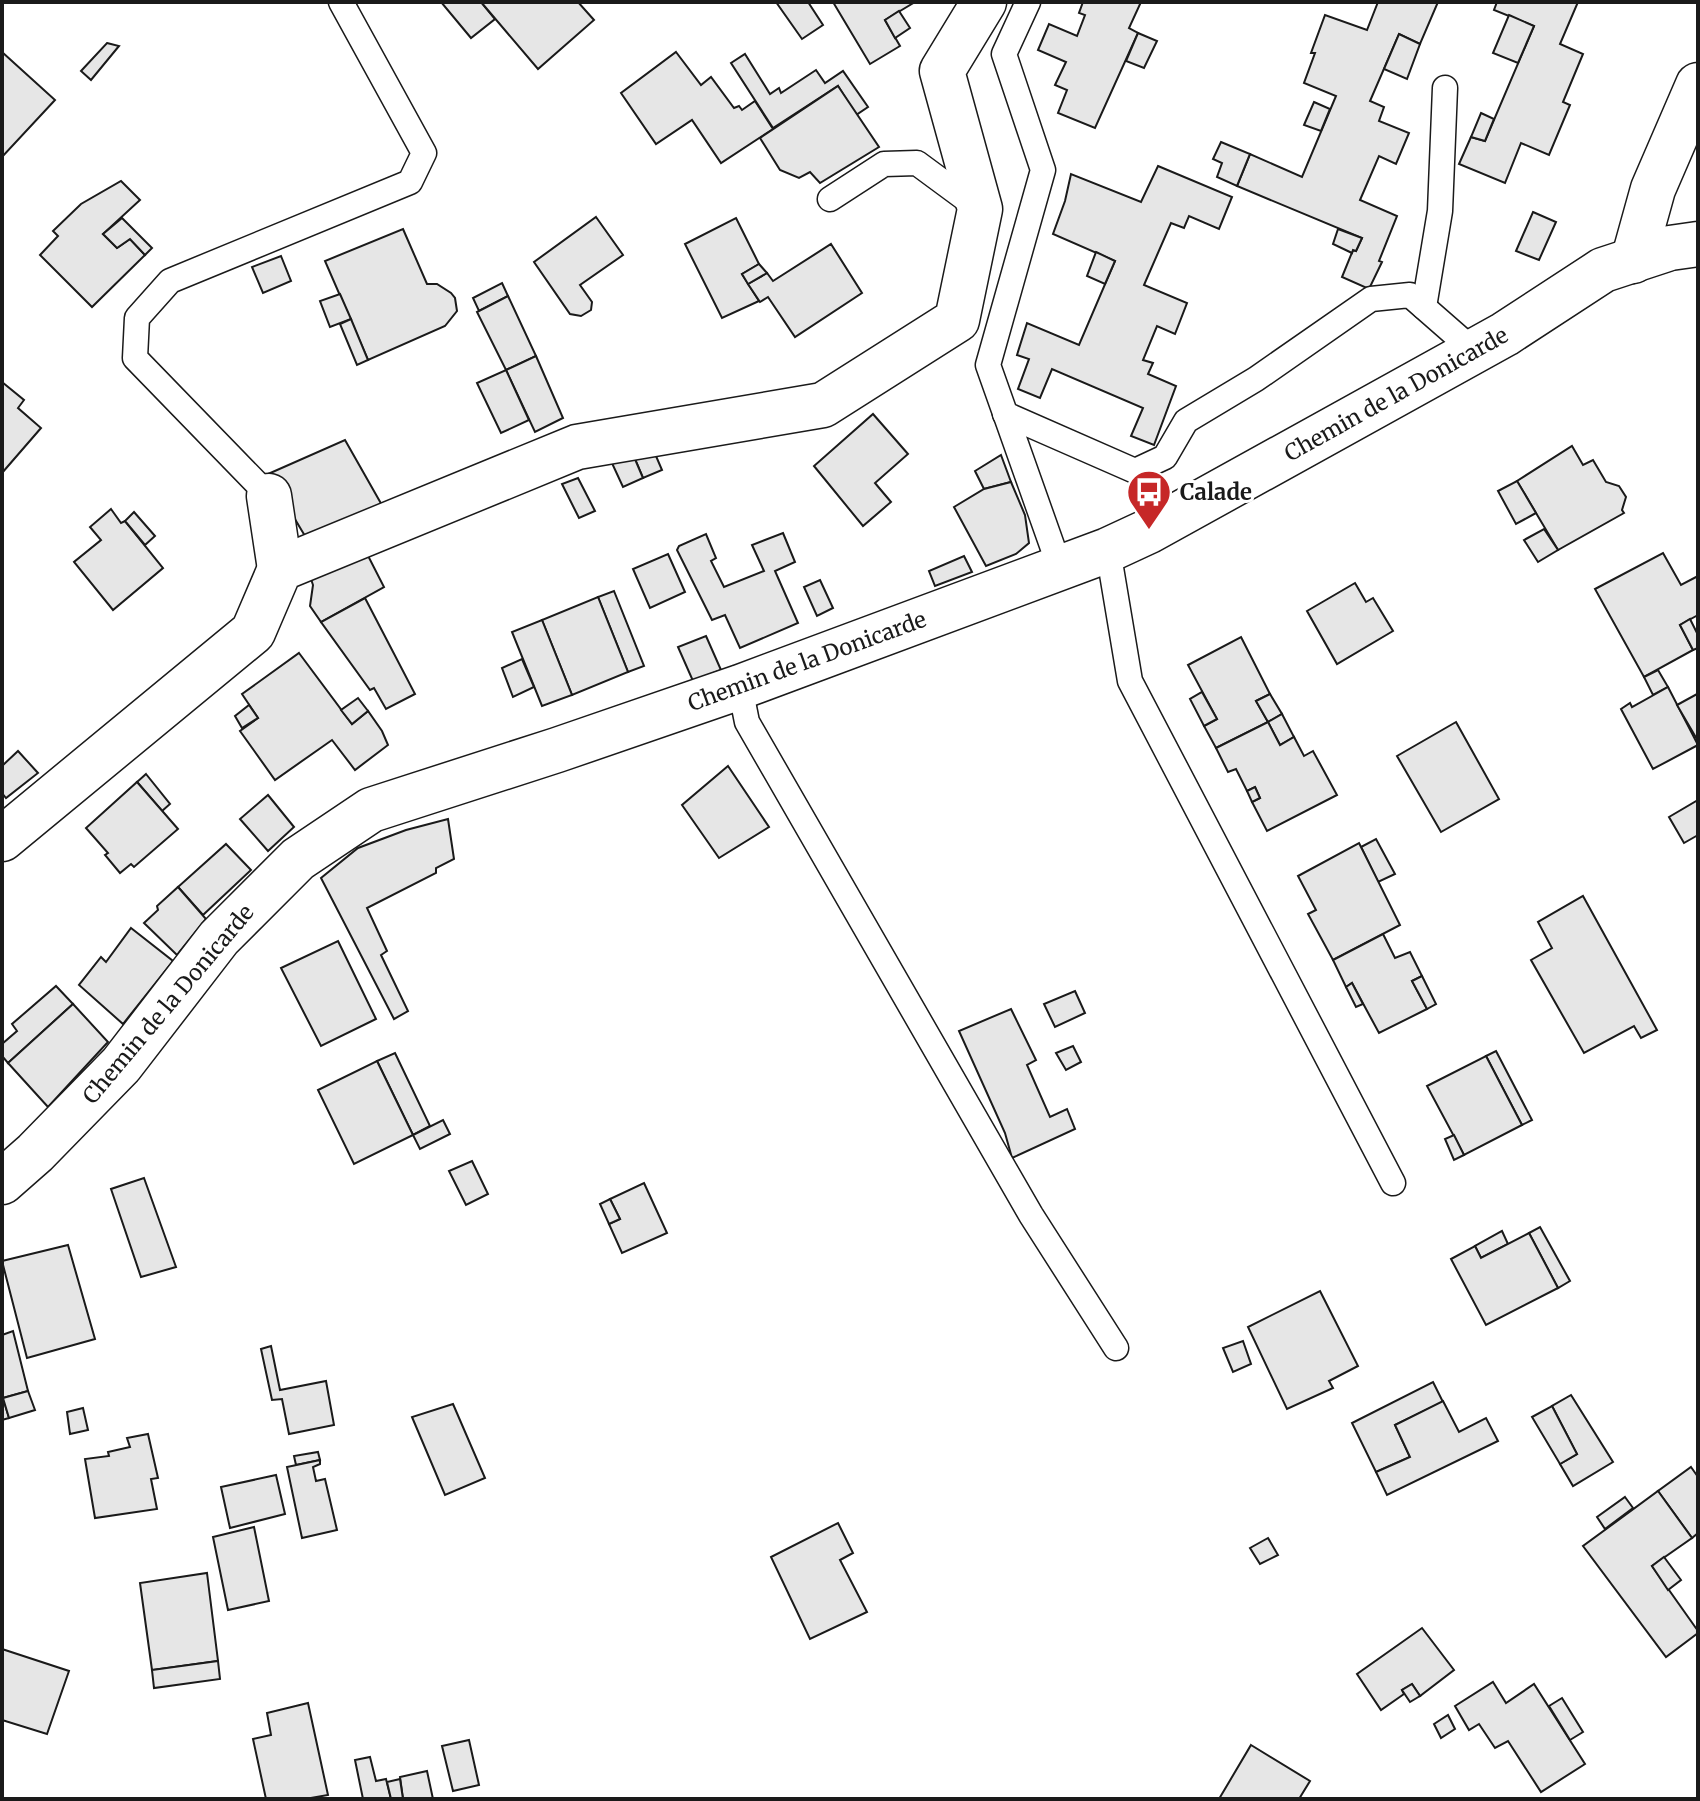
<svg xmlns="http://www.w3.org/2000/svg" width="1700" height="1801" font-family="Merriweather,serif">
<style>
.building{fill:#e6e6e6;stroke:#1a1a1a;stroke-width:2}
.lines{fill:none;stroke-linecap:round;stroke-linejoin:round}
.service-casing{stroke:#1a1a1a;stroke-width:27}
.minor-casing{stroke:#1a1a1a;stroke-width:47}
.tertiary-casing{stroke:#1a1a1a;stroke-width:47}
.service{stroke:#fff;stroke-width:24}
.minor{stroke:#fff;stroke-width:44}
.tertiary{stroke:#fff;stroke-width:44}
.labels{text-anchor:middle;stroke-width:6;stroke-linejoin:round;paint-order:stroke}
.street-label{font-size:22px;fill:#1a1a1a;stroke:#fff}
.poi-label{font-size:22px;font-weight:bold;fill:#1a1a1a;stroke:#fff;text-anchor:start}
</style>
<rect width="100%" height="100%" fill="#fff"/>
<g class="building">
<polygon points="441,2 481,2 495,19 471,38"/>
<polygon points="481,2 578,2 594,20 538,69"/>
<polygon points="776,2 808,2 823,25 802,39"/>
<polygon points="833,2 915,2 885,20 900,46 870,64"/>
<polygon points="1083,2 1141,2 1129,28 1138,33 1095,128 1058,113 1067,90 1055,85 1066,62 1038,50 1049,24 1077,36 1085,15 1079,13"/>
<polygon points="1378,2 1438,2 1420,44 1399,34 1370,101 1384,107 1379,121 1409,133 1396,164 1379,156 1360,200 1397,216 1379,261 1382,262 1369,289 1342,277 1353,250 1356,251 1362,238 1237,186 1250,154 1302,177 1336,96 1304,83 1315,53 1311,53 1325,15 1367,30"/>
<polygon points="1497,2 1578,2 1560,44 1583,54 1563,102 1570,105 1549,155 1521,143 1505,183 1459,164 1471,137 1485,141 1534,26 1494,10"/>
<polygon points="899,11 910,28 895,38 885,20"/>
<polygon points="1509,15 1534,26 1518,63 1493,53"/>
<polygon points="1138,33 1157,41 1144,68 1126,61"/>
<polygon points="1399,34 1420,44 1407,79 1384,69"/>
<polygon points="107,43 119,46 91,80 81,71"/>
<polygon points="2,52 55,100 2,157"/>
<polygon points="676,52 701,85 711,77 734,108 739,106 742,110 755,101 773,129 721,163 692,120 656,144 621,93"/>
<polygon points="745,54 770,94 779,88 781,93 816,70 825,83 843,71 868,107 856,115 838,86 773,128 731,63"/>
<polygon points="838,86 879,147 820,183 810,172 799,178 780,170 760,138"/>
<polygon points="1314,102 1330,109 1321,131 1304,125"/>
<polygon points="1481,113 1494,119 1485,141 1471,137"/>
<polygon points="1221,142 1250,154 1237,186 1217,177 1222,163 1213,159"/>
<polygon points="1158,166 1232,197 1219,229 1189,216 1184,228 1171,223 1144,285 1187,303 1175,334 1157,326 1143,360 1153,363 1148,374 1176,386 1154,445 1131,436 1143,408 1052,369 1040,398 1018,389 1029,359 1017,355 1027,323 1079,345 1115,261 1053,234 1065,201 1071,174 1141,202"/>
<polygon points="121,181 140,200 103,234 117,248 130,239 145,255 92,307 40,255 58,236 53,231 81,204"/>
<polygon points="1533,212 1556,222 1539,260 1516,251"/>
<polygon points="596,217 623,255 580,285 592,302 591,310 581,316 570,314 534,262"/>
<polygon points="122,218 152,248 145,255 130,239 117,248 103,234"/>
<polygon points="736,218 759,264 742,274 759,301 722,318 685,244"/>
<polygon points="403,229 427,284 437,284 451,293 455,298 457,311 445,326 368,360 325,261"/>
<polygon points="1338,229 1362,238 1356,251 1353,250 1352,253 1333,244"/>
<polygon points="831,244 862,293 795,337 768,297 760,302 748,284 767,273 773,281"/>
<polygon points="1096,252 1115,261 1105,284 1087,276"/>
<polygon points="281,256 291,281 263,293 252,267"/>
<polygon points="759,264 767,273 748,284 742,274"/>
<polygon points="502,283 508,296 479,311 473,298"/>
<polygon points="340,294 351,319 330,327 320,301"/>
<polygon points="508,296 536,356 506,370 477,312"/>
<polygon points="351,319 368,360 357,365 340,324"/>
<polygon points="536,356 563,418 535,432 506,370"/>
<polygon points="506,370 529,420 501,433 477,383"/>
<polygon points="2,382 24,400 18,408 41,428 2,473"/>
<polygon points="873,414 908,454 875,483 891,502 863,526 814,466"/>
<polygon points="345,440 387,514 308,541 268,474"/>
<polygon points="650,442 662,470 643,478 629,445"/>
<polygon points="629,445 643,478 623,487 611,461"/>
<polygon points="1572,446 1583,465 1593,460 1606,482 1619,486 1626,497 1622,510 1624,513 1558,550 1517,481"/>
<polygon points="1001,455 1011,482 984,489 975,471"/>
<polygon points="578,478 595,511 579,518 562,484"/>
<polygon points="1517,481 1536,513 1516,524 1498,491"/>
<polygon points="1011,482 1025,515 1029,543 1016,554 986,566 954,507 984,489"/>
<polygon points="111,509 121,523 125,521 163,568 113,610 74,562 101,540 90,527"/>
<polygon points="134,512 155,536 145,545 125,521"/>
<polygon points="1544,529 1558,550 1538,562 1524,540"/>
<polygon points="783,533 795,562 775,571 798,623 740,648 725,615 712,620 677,550 679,546 706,534 716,558 711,561 724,587 764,571 752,545"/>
<polygon points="361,542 384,587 321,622 310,606 313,585 307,567"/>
<polygon points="1663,553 1681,585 1698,576 1698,615 1680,625 1693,650 1644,677 1595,589"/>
<polygon points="668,554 685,592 650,608 633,569"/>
<polygon points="964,556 972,572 935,586 929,571"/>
<polygon points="820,580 833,608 817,616 804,587"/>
<polygon points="1355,583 1366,602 1373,598 1393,631 1337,664 1307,611"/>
<polygon points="614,591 644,666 628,672 598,597"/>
<polygon points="598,597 628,672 572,695 542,620"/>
<polygon points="365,598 415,694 386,709 374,688 370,690 321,622"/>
<polygon points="1690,619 1698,635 1698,648 1693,650 1680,625"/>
<polygon points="542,620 572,695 542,706 512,632"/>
<polygon points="706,636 721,670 693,681 678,647"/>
<polygon points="1241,637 1270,694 1256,701 1268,722 1216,748 1204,726 1217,719 1188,665"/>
<polygon points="299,653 352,724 368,711 382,731 388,745 355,770 332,740 275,780 240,731 258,718 242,694"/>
<polygon points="522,659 534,687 513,697 502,668"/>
<polygon points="1658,670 1668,687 1653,695 1644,677"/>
<polygon points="1668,687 1698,745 1653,769 1621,709 1630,703 1632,707"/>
<polygon points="1202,692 1217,719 1204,726 1190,699"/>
<polygon points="1270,694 1282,714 1268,722 1256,701"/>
<polygon points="1697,694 1698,695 1698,741 1677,705"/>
<polygon points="358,698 368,711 352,724 341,710"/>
<polygon points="249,705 258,718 242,728 235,716"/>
<polygon points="1282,714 1294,737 1280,745 1268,722"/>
<polygon points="1268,722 1280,745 1294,737 1304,756 1313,751 1337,795 1267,831 1252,802 1260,798 1255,787 1247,791 1236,769 1228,772 1216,748"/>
<polygon points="1456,722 1499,799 1441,832 1397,756"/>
<polygon points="18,751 38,773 6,798 2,793 2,766"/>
<polygon points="728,766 769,827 719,858 682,805"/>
<polygon points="146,774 170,804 162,811 137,782"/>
<polygon points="137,782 178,829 134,867 131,864 120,873 105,855 108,853 86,828"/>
<polygon points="1255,787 1260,798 1252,802 1247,791"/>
<polygon points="268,795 294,827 268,851 240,819"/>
<polygon points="1698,800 1698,835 1684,843 1669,817"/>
<polygon points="448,819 454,859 436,868 436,873 367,908 387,951 381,955 408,1011 394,1019 321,878 358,848 406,830"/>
<polygon points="1376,839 1395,874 1378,882 1361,847"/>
<polygon points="1359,843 1400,925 1333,960 1308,914 1316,910 1298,876"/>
<polygon points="226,844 251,870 203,915 178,887"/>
<polygon points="178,887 206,919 177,955 144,923 158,910 157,906"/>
<polygon points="1583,896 1657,1030 1641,1038 1634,1026 1584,1053 1531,960 1552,948 1538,922"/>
<polygon points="131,928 173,961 123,1024 79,985 101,957 106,962"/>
<polygon points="1383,934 1395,958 1410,952 1422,976 1412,981 1427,1009 1379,1033 1352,983 1346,987 1333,960"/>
<polygon points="338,941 376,1019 321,1046 281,968"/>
<polygon points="1422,976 1436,1004 1427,1009 1412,981"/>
<polygon points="1352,983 1363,1004 1356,1007 1346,987"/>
<polygon points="56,986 73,1004 8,1063 2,1056 2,1044 17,1031 12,1024"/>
<polygon points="1075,991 1085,1013 1055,1027 1044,1004"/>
<polygon points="73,1004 108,1042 48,1107 8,1063"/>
<polygon points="1011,1009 1036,1060 1027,1065 1050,1117 1067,1109 1075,1129 1012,1158 1005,1133 959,1031"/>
<polygon points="1073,1046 1081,1062 1066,1070 1056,1053"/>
<polygon points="1496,1051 1532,1120 1522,1125 1486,1056"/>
<polygon points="395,1053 430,1126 413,1135 377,1061"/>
<polygon points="1486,1056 1522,1125 1464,1155 1427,1086"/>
<polygon points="377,1061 413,1135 354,1164 318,1090"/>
<polygon points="443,1120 450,1134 420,1149 413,1135"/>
<polygon points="1454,1135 1464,1155 1454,1160 1445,1139"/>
<polygon points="472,1161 488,1194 466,1205 449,1171"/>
<polygon points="144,1178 176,1267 141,1277 111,1189"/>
<polygon points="644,1183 667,1233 622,1253 609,1224 620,1219 610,1199"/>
<polygon points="610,1199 620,1219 609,1224 600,1204"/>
<polygon points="1540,1227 1570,1281 1558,1288 1529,1233"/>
<polygon points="1502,1231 1508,1244 1481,1258 1475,1246"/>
<polygon points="1529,1233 1558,1288 1486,1325 1451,1259 1475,1246 1481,1258"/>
<polygon points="68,1245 95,1339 27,1358 2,1261"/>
<polygon points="1320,1291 1358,1366 1329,1381 1333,1388 1287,1409 1248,1327"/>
<polygon points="13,1331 28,1391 3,1398 9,1418 2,1420 2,1335"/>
<polygon points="1243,1341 1251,1364 1233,1372 1223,1348"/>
<polygon points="271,1346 280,1390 326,1381 334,1425 289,1434 282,1399 272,1400 261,1349"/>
<polygon points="1433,1382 1443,1402 1395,1425 1410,1457 1376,1472 1352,1423"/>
<polygon points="28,1391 35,1410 9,1418 3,1398"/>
<polygon points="1571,1395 1613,1462 1573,1486 1560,1464 1577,1454 1552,1406"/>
<polygon points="1443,1401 1459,1432 1486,1418 1498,1441 1387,1495 1376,1472 1410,1457 1395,1425"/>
<polygon points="453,1404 485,1478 445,1495 412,1417"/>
<polygon points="1552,1406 1577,1454 1560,1464 1532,1417"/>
<polygon points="83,1408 88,1430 70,1434 67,1412"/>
<polygon points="148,1434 158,1478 151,1479 157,1509 95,1518 85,1459 109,1456 108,1452 130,1447 127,1438"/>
<polygon points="318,1452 320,1460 296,1465 294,1456"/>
<polygon points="320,1460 320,1464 313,1467 316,1481 325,1479 337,1530 302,1538 287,1467"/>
<polygon points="1691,1467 1698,1477 1698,1533 1692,1538 1658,1491"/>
<polygon points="276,1475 285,1514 230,1528 221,1487"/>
<polygon points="1658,1491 1692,1538 1652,1566 1698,1631 1698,1633 1666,1657 1583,1546"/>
<polygon points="1625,1497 1633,1508 1605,1529 1597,1517"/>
<polygon points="838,1523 853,1553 840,1560 867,1612 810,1639 771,1557"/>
<polygon points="254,1527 269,1601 228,1610 213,1537"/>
<polygon points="1268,1538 1278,1555 1260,1564 1250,1548"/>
<polygon points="1664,1557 1681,1580 1668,1590 1652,1566"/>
<polygon points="207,1573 218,1661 152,1670 140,1583"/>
<polygon points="1422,1628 1454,1670 1420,1696 1412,1684 1402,1690 1404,1694 1381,1710 1357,1674"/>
<polygon points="2,1649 69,1671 47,1734 2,1720"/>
<polygon points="218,1661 220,1679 154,1688 152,1670"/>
<polygon points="1493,1682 1506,1703 1534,1684 1585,1764 1541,1792 1508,1741 1495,1748 1479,1724 1469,1730 1455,1706"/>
<polygon points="1412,1684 1420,1696 1410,1702 1402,1690"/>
<polygon points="1562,1698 1583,1732 1570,1740 1549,1706"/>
<polygon points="308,1703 328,1795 305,1799 266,1799 253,1739 271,1735 267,1713"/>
<polygon points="1448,1715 1455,1729 1441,1738 1434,1724"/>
<polygon points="469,1740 479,1785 453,1791 442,1746"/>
<polygon points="1251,1745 1310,1781 1299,1799 1219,1799"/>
<polygon points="370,1757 376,1781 386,1779 391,1799 363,1799 355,1760"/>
<polygon points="427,1771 433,1799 403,1799 400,1777"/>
<polygon points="400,1779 403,1799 391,1799 387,1782"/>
</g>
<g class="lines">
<g class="service-casing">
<g id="service">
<polyline points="1028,2 1004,54 1043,170 988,365 1060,568"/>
<polyline points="830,199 884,164 917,163 978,208"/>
<polyline points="1424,307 1440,211 1445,88"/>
<polyline points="1005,414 1135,471 1165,457 1186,421 1256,379 1371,299 1410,295 1474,351"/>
<polyline points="269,496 135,358 137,318 170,281 410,182 424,153 341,2"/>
<polyline points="1108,550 1130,681 1393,1183"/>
<polyline points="740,687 747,722 1031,1215 1116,1348"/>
</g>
</g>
<g class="minor-casing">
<g id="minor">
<polyline points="1633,261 1653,189 1698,85"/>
<polyline points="269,496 280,569"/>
<polyline points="2,839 253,632 280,569 577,447 823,405 957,320 980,209 942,71 984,2"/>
</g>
</g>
<g class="tertiary-casing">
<polyline id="tertiary" points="2,1182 35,1153 121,1065 219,938 298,859 371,810 557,750 740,687 1108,550 1149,531 1505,334 1603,270 1670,248 1698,244"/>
</g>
<use href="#service" class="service"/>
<use href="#minor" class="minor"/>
<use href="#tertiary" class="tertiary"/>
</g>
<defs>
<g id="bus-pin" transform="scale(2.3)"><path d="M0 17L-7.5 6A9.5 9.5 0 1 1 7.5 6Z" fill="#c62828" stroke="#fff"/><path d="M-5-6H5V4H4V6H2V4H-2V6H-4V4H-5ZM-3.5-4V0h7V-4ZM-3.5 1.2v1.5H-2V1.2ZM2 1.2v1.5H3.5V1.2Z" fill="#fff"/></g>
</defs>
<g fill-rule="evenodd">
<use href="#bus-pin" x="1149" y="492"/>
</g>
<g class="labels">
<g class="street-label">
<text transform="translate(1396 394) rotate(-29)" y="8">Chemin de la Donicarde</text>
<text transform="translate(807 661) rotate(-20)" y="8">Chemin de la Donicarde</text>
<text transform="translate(168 1004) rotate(-50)" y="8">Chemin de la Donicarde</text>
</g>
<g class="poi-label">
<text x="1180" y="500">Calade</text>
</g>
</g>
<rect width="1700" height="1801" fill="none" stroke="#1a1a1a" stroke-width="8"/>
</svg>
